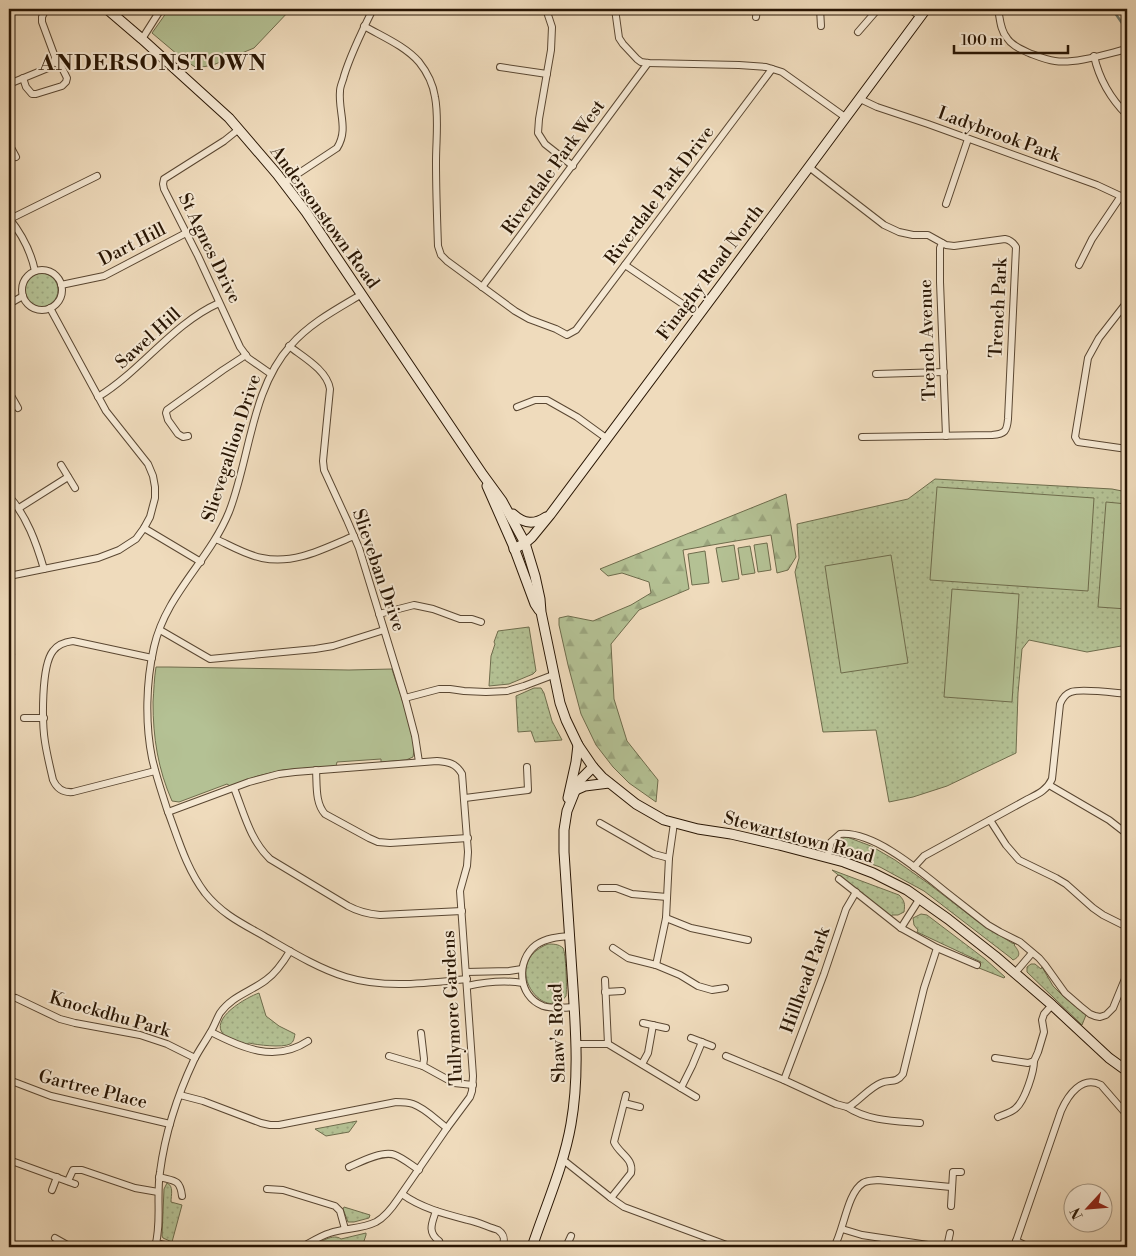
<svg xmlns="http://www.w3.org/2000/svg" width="1136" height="1256" font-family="'Libre Bodoni',serif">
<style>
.grass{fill:url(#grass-dots);stroke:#6e6c4c}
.forest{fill:url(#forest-firs);stroke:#6e6c4c}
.green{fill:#b4c194;stroke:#6e6c4c}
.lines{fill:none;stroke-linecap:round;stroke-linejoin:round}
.stream{stroke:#6d786e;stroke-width:2.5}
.street-casing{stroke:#5a4732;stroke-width:8}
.secondary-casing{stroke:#291604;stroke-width:11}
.street{stroke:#f5e8d3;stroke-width:6}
.secondary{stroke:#f5e8d3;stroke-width:9}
.labels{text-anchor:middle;stroke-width:4;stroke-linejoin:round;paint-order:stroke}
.street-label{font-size:18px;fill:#291604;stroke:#f5e8d3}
.district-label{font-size:22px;font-weight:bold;letter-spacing:1px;fill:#291604;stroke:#f5e8d3}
</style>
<defs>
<pattern id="grass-dots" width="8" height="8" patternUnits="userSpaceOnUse" patternTransform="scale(1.25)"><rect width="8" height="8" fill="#b4c194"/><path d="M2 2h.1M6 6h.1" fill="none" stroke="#9ba57e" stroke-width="1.8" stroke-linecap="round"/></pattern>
<pattern id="forest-firs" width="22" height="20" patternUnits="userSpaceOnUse" patternTransform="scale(1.25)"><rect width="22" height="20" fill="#b4c194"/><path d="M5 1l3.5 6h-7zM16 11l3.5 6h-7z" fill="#9ba57e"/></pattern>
</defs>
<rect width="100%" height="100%" fill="#efdbbc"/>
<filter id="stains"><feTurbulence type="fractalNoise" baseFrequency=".004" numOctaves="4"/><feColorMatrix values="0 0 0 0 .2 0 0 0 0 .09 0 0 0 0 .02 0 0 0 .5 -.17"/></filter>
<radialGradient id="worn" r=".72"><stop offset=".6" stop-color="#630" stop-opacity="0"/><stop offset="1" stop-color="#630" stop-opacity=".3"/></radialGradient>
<g class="grass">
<circle cx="41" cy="290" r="17"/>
<polygon points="935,479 1112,489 1127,492 1127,645 1087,652 1029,640 1022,649 1018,693 1016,753 947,786 913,797 889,802 876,730 823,732 795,572 799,558 797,524 908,499"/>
<polygon points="529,627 536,671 533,674 509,684 489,686 491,656 495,644 494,642 498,631"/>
<polygon points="534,688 541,688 544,693 552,721 562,740 535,742 531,731 518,732 516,696"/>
<path d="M847,837L871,846L895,860L929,884L977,921L1012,943L1015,944L1014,945C1019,951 1022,956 1013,960L1011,958L959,918L924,891L880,867L838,852V848L834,846C837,840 840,839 847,837Z"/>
<path d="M832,870L899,895C905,901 905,904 904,912L898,915H892L891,917Z"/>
<polygon points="921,914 927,915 985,959 1005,977 1004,978 979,968 981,962 917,932 918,930 914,925 913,918"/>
<path d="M548,944C553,944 559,944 563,948C566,953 567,989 566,996C545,1025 498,964 548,944Z"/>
<polygon points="1031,964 1035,964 1041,969 1042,967 1053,986 1064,997 1086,1015 1082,1025 1027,972 1027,967"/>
<path d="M259,993L266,1016L279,1026L295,1034C294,1038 294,1042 290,1044C283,1048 257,1045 249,1043L245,1045C239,1042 229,1040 224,1035C208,1019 247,997 259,993Z"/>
<polygon points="357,1121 349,1132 326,1136 315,1129"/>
<path d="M167,1183C174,1186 171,1195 171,1202L182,1205L172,1242L163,1238L162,1236L164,1189Z"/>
<polygon points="344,1207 370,1215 369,1218 354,1222 348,1222 343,1209"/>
<path d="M366,1233V1235L362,1247H313V1246C321,1242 333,1233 341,1239Z"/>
</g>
<polygon class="forest" points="786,494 796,557 788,570 777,573 771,535 683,550 689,589 639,610 611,644 614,699 627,741 658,780 656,802 629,783 613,767 596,745 581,714 568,665 559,625 559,618 568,616 593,621 631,605 651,593 649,582 622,573 608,576 600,569"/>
<g class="green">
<polygon points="169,9 291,9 254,48 213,65 197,68 184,60 152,33"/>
<polygon points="937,487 1094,498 1088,591 930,580"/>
<polygon points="1106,502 1127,504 1127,609 1098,607"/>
<polygon points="767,543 771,570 758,572 754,545"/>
<polygon points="734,545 739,579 722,582 716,548"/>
<polygon points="750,546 755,573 742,575 738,548"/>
<polygon points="705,551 709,583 692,585 688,554"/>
<polygon points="891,555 908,663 841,673 825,566"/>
<polygon points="952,589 1019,594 1012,702 944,697"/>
<path d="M156,667H169L349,670L392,669C398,690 418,737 413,757L406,760L381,762V759L337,762L336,766L283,770L258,776L230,786L227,784L179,802L172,801C158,769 153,738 153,702C154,690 154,679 156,667Z"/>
</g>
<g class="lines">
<polyline class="stream" points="1113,10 1124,26 1127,34"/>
<g class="street-casing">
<g id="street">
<polyline points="546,9 552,27 551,50 539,119 538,133 545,144 573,166"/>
<polyline points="615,9 619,38 623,44 637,59 641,62 648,63 739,65 766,67 782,72 845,117"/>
<polyline points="820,9 821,26"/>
<polyline points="909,9 920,16"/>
<path d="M998,9C1000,18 1000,30 1007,38C1012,46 1021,49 1029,53C1037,56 1046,60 1055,61C1075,64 1106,54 1127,49"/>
<polyline points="756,17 757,9"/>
<path d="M364,26C383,37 405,46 419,62C427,72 433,84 435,97C439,118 436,140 436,162C436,190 437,218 438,246L441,255L447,261L515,311L529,319L556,329L567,335L576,330L772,69"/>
<polyline points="858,32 878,9"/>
<polyline points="142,39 161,9"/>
<path d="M1094,56C1099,78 1111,99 1127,115"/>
<polyline points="500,67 547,74"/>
<polyline points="23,78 26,87 32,94 36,94 62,86 66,82 67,78 61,66 54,62"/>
<polyline points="9,84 48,68 54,62 55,57 42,22 42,17 46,9"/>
<polyline points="860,99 877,107 928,124 1097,185 1127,199"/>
<polyline points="239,129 224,141 164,179 163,184 164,189 198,256 240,347 248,358 271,374"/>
<polyline points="9,144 16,157"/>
<path d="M809,167L884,225L899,232L913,235H928L946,245L954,246L1005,239C1010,240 1013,242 1016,247L1008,419C1007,431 1005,434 992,435L862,437"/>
<path d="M284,183L337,148C349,129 338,112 340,91C340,86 343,81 344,76C351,53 362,31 373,9"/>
<polyline points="946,204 968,139"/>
<path d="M9,218C21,233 31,252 35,271"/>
<polyline points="10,219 97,176"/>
<polyline points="942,243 940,248 940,282 946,436"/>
<polyline points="625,265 699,315"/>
<polyline points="1079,265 1092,239 1121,196"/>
<circle cx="42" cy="290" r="20"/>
<polyline points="61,285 104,276 186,233"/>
<polyline points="482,287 648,63"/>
<path d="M362,294C337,309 310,323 291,345C251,389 250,458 229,512C209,561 166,594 154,647C146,682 145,723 152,758C156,776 162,793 167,809C178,838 186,868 205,893C222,914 241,923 264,936C290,951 317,968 346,977C385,989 427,983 467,979"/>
<polyline points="1127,302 1099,338 1088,358 1075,437 1078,442 1127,449"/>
<polyline points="9,304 23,296"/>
<path d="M289,346C303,357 327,370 330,389L323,461L324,470L347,520L359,548L405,698L415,736L419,762"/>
<polyline points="876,374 944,372"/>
<polyline points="9,392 18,408"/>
<path d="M98,397C142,370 172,324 219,303"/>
<polyline points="517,407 535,400 547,400 577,417 606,438"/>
<polyline points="188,436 183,437 178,434 168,420 166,413 167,410 223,370 246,355"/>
<polyline points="61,465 75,488"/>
<path d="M9,496C27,517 36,542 44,569"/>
<polyline points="19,508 68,477"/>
<polyline points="144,528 201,562"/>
<path d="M216,539C231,546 246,555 262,558C295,565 325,548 354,536"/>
<polyline points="9,576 98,558 119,550 136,539 144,528 150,517 155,498 155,487 153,476 148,464 106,411 50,308"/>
<polyline points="379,614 414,605 433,609 460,619 472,619 481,622"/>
<polyline points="160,630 210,659 315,649 333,646 384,630"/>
<polyline points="9,655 11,654"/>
<path d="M152,658L73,641C65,642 58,644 53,651C41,666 42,723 45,742C47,755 50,767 53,780C57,789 63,793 73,792L155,771"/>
<polyline points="405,698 439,689 450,689 464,691 486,692 507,691 524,686 553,675"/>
<polyline points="24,718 44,718"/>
<path d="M316,770C317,785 315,803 325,814L369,838L378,842L390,843L468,838"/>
<polyline points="1049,785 1109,820 1127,834"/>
<path d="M234,788C244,813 250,840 270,859L348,906C359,912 368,914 380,915L462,911"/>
<polyline points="465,798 528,790 527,767"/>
<path d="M168,812L249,782L279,774L295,772L437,761C448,762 456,763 462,774L468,852L467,866L460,891L473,1076L472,1091L470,1097L447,1128L398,1199C392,1208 385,1217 376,1222C362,1229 345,1228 330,1233C320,1236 311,1242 302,1247"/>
<polyline points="990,820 1006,845 1019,860 1056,878 1066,884 1093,908 1103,915 1127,927"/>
<polyline points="600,823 654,854 669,858"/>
<path d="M827,858L831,842L840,834C874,831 920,871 946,892C960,903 974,914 988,925L1000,932L1020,942L1039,958L1045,965L1065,993L1080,1006L1090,1014L1095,1016L1100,1017L1106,1015L1113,1008L1127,974"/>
<path d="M914,867L924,856L1028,799C1038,794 1047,790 1052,779L1060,704C1062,699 1065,694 1071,692C1081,688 1115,693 1127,694"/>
<polyline points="839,879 901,928 937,948 977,965"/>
<polyline points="601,888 616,888 632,894 667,897"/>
<polyline points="666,918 691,928 748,940"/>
<polyline points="901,928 920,898"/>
<path d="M570,936C558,937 546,938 536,945C516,960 517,996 543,1006C553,1009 564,1008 574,1007"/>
<polyline points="613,948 628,958 656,965 680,975 698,986 712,990 725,988"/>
<polyline points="656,965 666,918 669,858 674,823"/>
<polyline points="466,972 509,971 522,969"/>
<polyline points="1015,973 1032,953"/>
<polyline points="605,980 608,1044"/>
<path d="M467,986C485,982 505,980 523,983"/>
<polyline points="605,992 622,991"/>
<polyline points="16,998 60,1019 75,1023 140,1035 167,1044 195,1058"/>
<polyline points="643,1023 666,1028"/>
<path d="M211,1032C242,1048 275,1063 308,1041"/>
<polyline points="421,1033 424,1059 423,1066"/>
<polyline points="691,1038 712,1046"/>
<polyline points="576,1044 608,1044 696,1097"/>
<polyline points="389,1056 423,1066 454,1083 473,1085"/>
<path d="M726,1056L784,1080L836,1104L847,1107L850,1106C861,1099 869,1088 881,1083C890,1079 896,1084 903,1074L924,988L937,948"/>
<polyline points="995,1058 1028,1063 1034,1061 1038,1052 1044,1032 1042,1020 1044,1014 1052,1005"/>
<polyline points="642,1064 648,1053 653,1025"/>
<polyline points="9,1080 51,1096 170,1124"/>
<polyline points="784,1080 824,974 846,909 856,892"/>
<polyline points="681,1088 692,1066 702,1042"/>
<path d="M180,1095L203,1101L261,1123L270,1125H279L396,1102C401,1102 407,1102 413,1104C425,1108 436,1120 447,1128"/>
<polyline points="624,1103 640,1107"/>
<path d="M847,1107C868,1121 895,1121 920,1123"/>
<path d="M998,1117C1004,1114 1011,1113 1016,1108C1025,1100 1034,1072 1034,1061"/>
<polyline points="562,1159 611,1198 624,1207 732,1247"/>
<polyline points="9,1160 75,1184"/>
<path d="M349,1167C360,1162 383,1150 395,1155C403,1158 411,1165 419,1170"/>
<path d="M159,1177C174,1181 180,1179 182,1196"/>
<polyline points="68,1181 73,1170 82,1170 135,1188 158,1192"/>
<polyline points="267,1189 283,1190 335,1206 340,1211 345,1229"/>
<polyline points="52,1190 57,1177"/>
<path d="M402,1194C421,1208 445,1214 468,1220C478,1222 488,1227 498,1230C505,1235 505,1240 502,1247"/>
<path d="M611,1198L631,1173C634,1158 619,1154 614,1142L626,1095"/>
<polyline points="951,1206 953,1172 961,1172"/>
<path d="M436,1211C432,1223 427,1232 439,1241"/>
<polyline points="842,1229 862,1235 941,1247"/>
<polyline points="55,1238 71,1247"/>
<polyline points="1016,1241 1029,1247"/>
<polyline points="156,1243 173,1247"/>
<path d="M155,1247C162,1223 156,1197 160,1172C165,1134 178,1094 194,1060C199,1050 205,1042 210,1033C214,1027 216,1020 220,1013C232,996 250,992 266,980C276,973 284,961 290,951"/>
<polyline points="566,1247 571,1236"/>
<path d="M834,1247C844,1230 847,1193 863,1183C868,1180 873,1181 878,1180L951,1187"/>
<polyline points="947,1247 950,1233"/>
<path d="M1014,1247L1061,1111C1068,1095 1082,1075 1101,1085L1127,1115"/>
</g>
</g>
<g class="secondary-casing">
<g id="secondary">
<polyline points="107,9 142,39 229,118 277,174 306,212 483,475 502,501 525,543 535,576 540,599 541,612 560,703 566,720 578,745 593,767 602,777 636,804 664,820 698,829 731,834 779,845 844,862 873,873 907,890 948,919 995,956 1052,1005 1109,1058 1127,1071"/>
<polyline points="487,486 513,545 535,604 539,610"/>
<path d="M513,514C524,524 534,525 546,517"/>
<polyline points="514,549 525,543 532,537 550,515 809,167 926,9"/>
<polyline points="576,790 585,786 609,783"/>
<polyline points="568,798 576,762 578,745"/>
<path d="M532,1247C545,1208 564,1165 571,1124C579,1079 576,1034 573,988C570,943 567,897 564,852V830L567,811L579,781L593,767"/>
</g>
</g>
<use href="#street" class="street"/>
<use href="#secondary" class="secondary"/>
</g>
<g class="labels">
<g class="street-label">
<text transform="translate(999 134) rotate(20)" y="6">Ladybrook Park</text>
<text transform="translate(553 167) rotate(-54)" y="6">Riverdale Park West</text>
<text transform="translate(659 195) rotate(-53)" y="6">Riverdale Park Drive</text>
<text transform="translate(325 217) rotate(54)" y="6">Andersonstown Road</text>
<text transform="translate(132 244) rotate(-27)" y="6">Dart Hill</text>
<text transform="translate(210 248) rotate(64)" y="6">St Agnes Drive</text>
<text transform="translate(710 272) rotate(-53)" y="6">Finaghy Road North</text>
<text transform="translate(998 308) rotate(-87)" y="6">Trench Park</text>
<text transform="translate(148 338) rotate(-42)" y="6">Sawel Hill</text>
<text transform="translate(927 340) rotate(-92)" y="6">Trench Avenue</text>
<text transform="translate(231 448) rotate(-72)" y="6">Slievegallion Drive</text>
<text transform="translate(379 570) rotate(71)" y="6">Slieveban Drive</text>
<text transform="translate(799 837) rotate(15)" y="6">Stewartstown Road</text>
<text transform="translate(805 980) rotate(-70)" y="6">Hillhead Park</text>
<text transform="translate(452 1008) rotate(-93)" y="6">Tullymore Gardens</text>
<text transform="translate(110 1014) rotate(16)" y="6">Knockdhu Park</text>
<text transform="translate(557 1033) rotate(-92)" y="6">Shaw's Road</text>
<text transform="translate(93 1089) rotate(14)" y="6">Gartree Place</text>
</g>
<g class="district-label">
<text x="153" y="70">ANDERSONSTOWN</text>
</g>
</g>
<rect width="1136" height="1256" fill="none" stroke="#efdbbc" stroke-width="30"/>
<rect x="10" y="10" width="1116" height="1236" fill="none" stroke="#291604" stroke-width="2.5"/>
<rect x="15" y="15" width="1106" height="1226" fill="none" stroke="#291604"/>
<g transform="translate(1088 1208) rotate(244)"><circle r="24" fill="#f5e8d3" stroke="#a39480"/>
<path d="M0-4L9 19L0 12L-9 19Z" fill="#8f2418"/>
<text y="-8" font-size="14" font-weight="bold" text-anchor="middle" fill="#291604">N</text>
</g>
<path d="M954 45v8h114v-8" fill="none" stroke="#291604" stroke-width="2.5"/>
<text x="961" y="45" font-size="15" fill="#291604" stroke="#f5e8d3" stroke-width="4" paint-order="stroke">100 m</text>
<rect width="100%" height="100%" filter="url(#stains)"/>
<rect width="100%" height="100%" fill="url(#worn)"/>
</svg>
